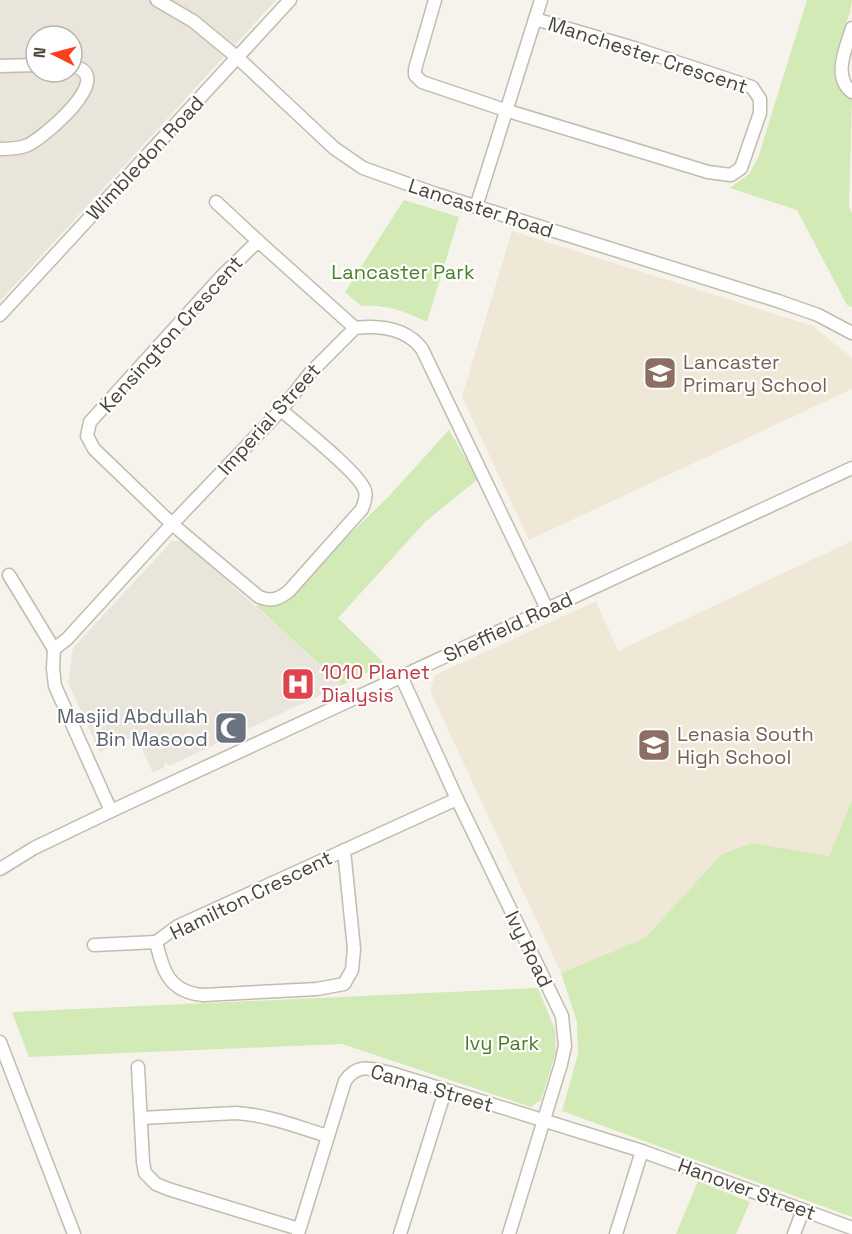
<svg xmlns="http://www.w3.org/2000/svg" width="852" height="1234" font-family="'Space Grotesk',sans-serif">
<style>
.residential{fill:#eae5da;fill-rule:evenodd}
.education{fill:#efe8d6}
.green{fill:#d2eab5}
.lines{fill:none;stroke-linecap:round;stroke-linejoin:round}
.minor-casing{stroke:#c2bbae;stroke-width:15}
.minor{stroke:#fff;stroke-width:12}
.labels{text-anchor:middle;stroke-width:4.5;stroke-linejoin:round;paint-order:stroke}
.street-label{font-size:20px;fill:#4b4439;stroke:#fff}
.park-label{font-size:20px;fill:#4a7f2a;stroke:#fff}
.education-label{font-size:20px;fill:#785e54;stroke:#fff;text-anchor:start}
.health-label{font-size:20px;fill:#be3a42;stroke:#fff;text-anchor:start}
.worship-label{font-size:20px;fill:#5b616d;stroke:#fff;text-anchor:end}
</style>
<rect width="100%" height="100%" fill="#f6f3ec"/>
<g class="residential">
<path d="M0,0H276L0,301ZM36,36H72V72H36Z"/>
<polygon points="172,541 183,541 342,685 169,766 167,763 164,764 165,767 153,773 136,736 100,752 68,683 73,648"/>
</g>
<g class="education">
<polygon points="512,231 813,326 852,358 852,389 529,540 462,397"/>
<polygon points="852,541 852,800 829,856 752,843 722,854 645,938 561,973 430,691 435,675 596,601 618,651"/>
</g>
<g class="green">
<path d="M807,0H852C850,29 813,80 852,98L849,207L852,213V307L847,305L797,210L730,188L749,174L758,158Z"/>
<path d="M404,200L459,217L427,322C405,311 385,304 361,306L345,292Z"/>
<polygon points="449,430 478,479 425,522 338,618 385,664 342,685 256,606 282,601 390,495"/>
<polygon points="852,800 852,1217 562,1111 578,1054 577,1022 561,973 645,938 722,854 752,843 829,856"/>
<polygon points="538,988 555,1030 556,1052 541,1100 531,1107 342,1044 29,1057 12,1012"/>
<polygon points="698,1181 750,1202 736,1234 676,1234"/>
</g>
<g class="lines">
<g class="minor-casing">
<g id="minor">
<polyline points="157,0 193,21 238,58 334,148 363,168 436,194 778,301 818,315 852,333"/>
<polyline points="435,0 415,69 415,75 422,82 505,110 708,172 731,175 741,168 760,113 760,99 752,87 634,48 535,19"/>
<path d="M852,28C846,48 832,77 852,92"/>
<polyline points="0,66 36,65"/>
<path d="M0,149C9,149 19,149 28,145C44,137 119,75 72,66"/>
<polyline points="216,202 258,241"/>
<polyline points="476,207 541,0"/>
<polyline points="0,315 290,0"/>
<path d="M281,410C297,424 361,474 365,491C367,498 364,503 362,509L289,591C279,599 272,602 259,597L172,524L94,449L87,436L90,422L221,277L258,241L355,328"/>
<polyline points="9,575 54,649"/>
<polyline points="401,676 457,799 562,1016 565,1046 561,1064 509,1234"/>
<path d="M111,811L55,686L53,668L54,649L67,639L172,524L281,410L311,372L355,328C380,325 406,328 422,349L547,609"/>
<path d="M344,850L354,949L352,970L344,984L317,989L203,995C169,992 163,971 156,942L178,926L457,799"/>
<polyline points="0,869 34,848 111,811 852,468"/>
<polyline points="94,945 156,942"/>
<polyline points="0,1042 74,1234"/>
<polyline points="138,1067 143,1162 145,1173 156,1184 168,1189 299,1229"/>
<path d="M141,1118L236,1113C268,1115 298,1127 328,1136"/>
<path d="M298,1234L345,1081C358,1062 372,1069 391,1073L642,1151L852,1228"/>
<polyline points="400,1234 445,1091"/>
<polyline points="616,1234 642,1151"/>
<polyline points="794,1234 803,1210"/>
</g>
</g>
<use href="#minor" class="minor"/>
</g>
<defs>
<g id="school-square" transform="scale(1.725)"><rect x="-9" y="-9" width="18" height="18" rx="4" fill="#8d6e63" stroke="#fff"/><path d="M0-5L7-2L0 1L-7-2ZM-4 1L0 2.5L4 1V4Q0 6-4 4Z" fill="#fff"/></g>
<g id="hospital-square" transform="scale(1.725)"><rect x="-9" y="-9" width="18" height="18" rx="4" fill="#e0444e" stroke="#fff"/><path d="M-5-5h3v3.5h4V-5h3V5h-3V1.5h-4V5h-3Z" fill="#fff"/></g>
<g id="mosque-square" transform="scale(1.725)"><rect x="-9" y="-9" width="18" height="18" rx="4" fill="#6b7280" stroke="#fff"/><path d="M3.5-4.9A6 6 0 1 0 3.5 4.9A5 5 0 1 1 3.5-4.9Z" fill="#fff"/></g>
</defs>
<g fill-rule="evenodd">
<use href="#school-square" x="660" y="373"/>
<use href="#hospital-square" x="298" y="684"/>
<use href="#mosque-square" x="231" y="728"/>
<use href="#school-square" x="654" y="745"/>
</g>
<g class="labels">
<g class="street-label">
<text transform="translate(648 55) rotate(18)" y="7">Manchester Crescent</text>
<text transform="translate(145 158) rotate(-47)" y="7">Wimbledon Road</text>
<text transform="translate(481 208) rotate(18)" y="7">Lancaster Road</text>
<text transform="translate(171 334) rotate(-48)" y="7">Kensington Crescent</text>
<text transform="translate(269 419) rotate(-48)" y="7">Imperial Street</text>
<text transform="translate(508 627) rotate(-25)" y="7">Sheffield Road</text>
<text transform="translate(251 895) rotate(-26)" y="7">Hamilton Crescent</text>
<text transform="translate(529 949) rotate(64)" y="7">Ivy Road</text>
<text transform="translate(432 1088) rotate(16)" y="7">Canna Street</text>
<text transform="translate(747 1189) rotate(20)" y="7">Hanover Street</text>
</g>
<g class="park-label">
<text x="403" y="279">Lancaster Park</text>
<text x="502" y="1050">Ivy Park</text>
</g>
<g class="education-label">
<text x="683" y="369">Lancaster<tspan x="683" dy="23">Primary School</tspan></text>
<text x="677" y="741">Lenasia South<tspan x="677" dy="23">High School</tspan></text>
</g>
<g class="health-label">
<text x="321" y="679">1010 Planet<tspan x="321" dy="23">Dialysis</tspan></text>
</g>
<g class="worship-label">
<text x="208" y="723">Masjid Abdullah<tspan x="208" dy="23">Bin Masood</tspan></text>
</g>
</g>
<g transform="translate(54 54) rotate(276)"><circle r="28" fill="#ffffff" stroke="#b7b4b0" stroke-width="1.5"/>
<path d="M0-4.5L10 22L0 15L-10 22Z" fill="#fc3f1d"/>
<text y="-9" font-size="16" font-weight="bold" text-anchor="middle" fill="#4b4439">N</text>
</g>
</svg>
